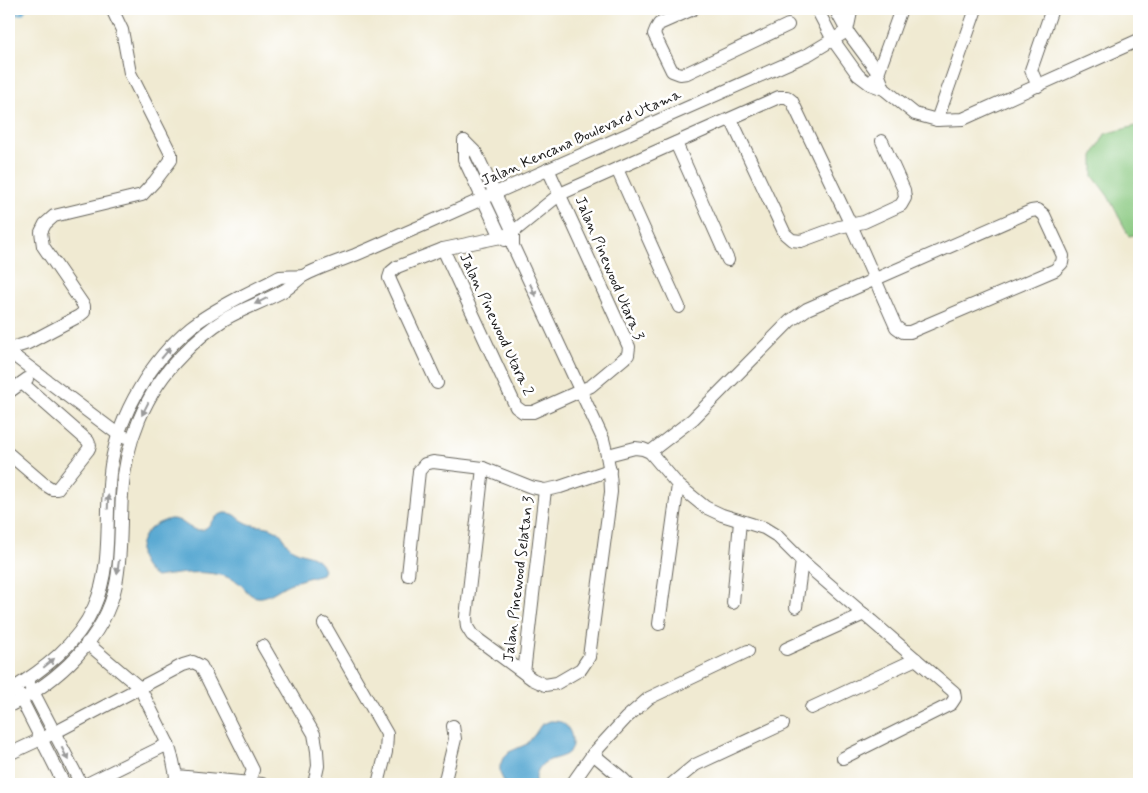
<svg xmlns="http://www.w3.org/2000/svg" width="1148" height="793" font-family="Mynerve,sans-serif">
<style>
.green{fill:#88c87f;stroke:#52724e}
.water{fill:#57a7d1;stroke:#3a6276}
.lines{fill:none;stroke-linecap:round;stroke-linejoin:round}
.stream{stroke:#57a7d1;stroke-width:3}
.minor-casing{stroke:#66645c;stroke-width:14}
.minor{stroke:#fff;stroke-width:12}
.oneway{fill:#999}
.labels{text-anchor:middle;stroke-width:5;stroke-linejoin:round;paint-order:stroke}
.street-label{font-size:15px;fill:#1c1c1c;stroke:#fff}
</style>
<rect width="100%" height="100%" fill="#fff"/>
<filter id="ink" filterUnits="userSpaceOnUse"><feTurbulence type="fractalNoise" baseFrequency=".02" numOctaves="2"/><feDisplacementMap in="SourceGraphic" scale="10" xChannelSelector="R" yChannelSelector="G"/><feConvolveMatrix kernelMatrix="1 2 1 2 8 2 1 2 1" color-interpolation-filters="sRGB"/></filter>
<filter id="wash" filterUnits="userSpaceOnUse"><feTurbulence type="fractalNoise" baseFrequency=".0096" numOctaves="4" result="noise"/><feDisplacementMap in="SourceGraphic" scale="20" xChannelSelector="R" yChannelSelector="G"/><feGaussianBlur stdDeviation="1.12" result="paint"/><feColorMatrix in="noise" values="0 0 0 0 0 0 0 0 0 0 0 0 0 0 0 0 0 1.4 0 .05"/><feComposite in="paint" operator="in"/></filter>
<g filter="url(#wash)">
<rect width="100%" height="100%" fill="#f0ead2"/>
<polygon class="green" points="1139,125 1139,234 1129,236 1108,196 1093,176 1093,156 1105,134"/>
<g class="water">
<path d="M224,513C238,513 235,517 245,522C253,527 263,525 271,528C285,533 282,540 290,547C302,557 319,552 324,570L322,574C311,577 299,580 289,584C279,588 268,599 257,597C247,596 244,585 236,581C211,568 183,573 156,577C131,562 136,530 164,521C166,520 169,519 171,519C183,518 188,531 200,530C207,530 210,523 214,519C217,516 221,514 224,513Z"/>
<path d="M550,721C557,721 563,721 567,727C571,732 572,737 572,742C573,761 549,755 541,766C536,771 536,778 535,784H505L500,773V766L503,758L509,752L527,744L535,734L541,725Z"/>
</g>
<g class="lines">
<polyline class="stream" points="9,15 22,13 25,9"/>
</g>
</g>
<g filter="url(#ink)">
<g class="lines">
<g class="minor-casing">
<g id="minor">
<polyline points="693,9 659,24 656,29 654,34 672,71 680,74 687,73 788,25"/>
<polyline points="817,9 833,40 858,75 870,84 884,89 915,114 937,120 963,119 1139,40"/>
<polyline points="835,9 847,31 878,73 884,89"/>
<polyline points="874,79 878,73 901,9"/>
<polyline points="1038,86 1031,70 1052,9"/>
<polyline points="731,119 785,234 792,240 801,241 839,227 864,222 901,205 905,198 904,190 882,141"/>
<polyline points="937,120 976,9"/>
<path d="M464,141L476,153L513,232V246L603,439C608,457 611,474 611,492L589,657L581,669L557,683L545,685L532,679L472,635L467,627L466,617L483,468"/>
<polyline points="464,141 464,159 501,237 505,240"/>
<polyline points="676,143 728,260"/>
<polyline points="617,169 679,307"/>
<polyline points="443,249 516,407 523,412 533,412 591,386 628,355 629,347 548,169"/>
<polyline points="9,349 28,343 79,316 84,312 84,306 43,246 41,232 45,224 54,216 142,195 155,181 171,160 171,154 130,73 122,30 112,9"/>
<polyline points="9,352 119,435 126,437"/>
<polyline points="437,383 389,278 391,272 397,267 443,249 501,237 513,232 560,194 779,97 787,97 792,101 851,225 896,327 903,332 910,332 1055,270 1062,263 1063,256 1044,215 1038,210 1031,211 807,309 790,321 693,419 650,452"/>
<polyline points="9,392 27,379"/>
<polyline points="9,454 44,484 52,489 57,489 88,450 90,446 88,441 22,383"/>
<polyline points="608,455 635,448 643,449 650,452 678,485 705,507 722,515 764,528 777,536 802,561 954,692 955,698 951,704 843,758"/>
<polyline points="408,575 419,471 425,464 433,462 483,468 531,487 545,490 560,487 610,470"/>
<polyline points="733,603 740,521"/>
<polyline points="796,607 802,561"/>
<polyline points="324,624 387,734 386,752 378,784"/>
<polyline points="659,624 678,485"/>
<polyline points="87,643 140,688 168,744 173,761 176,776 174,784"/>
<polyline points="263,646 314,734 317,751 318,766 314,784"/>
<polyline points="786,649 864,614"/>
<polyline points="524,673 545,490"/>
<polyline points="29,684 81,784"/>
<path d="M9,691C43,670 77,645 94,607C114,563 104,512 111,465C119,414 151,360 191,327C206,315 223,306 240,297C250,292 260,287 270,282C273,281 277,278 280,277C287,276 296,277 303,276"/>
<polyline points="18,693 64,784"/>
<path d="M9,706C57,682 105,639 116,584C122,555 120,525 122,495C125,443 145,392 182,355C195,341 209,329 225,319C244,308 266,301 285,290C292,286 297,280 303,276C317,268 339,261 355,255C379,245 402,234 426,224C554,167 681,110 809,54L847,31L851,12L853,9"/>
<polyline points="811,708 916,659"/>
<polyline points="9,754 54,733 183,665 193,662 201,666 253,770 248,784"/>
<polyline points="593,754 623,779 628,784"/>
<polyline points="176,776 262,784"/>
<polyline points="87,784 168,744"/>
<polyline points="444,784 455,739 453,726"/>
<polyline points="572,784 593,754 626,718 649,698 748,651"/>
<polyline points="672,784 695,765 783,724"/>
</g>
</g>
<use href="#minor" class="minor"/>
</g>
<defs><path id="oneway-solid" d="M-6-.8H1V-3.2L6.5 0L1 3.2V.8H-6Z" transform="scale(1.25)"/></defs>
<g class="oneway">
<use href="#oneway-solid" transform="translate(533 290) rotate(65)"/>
<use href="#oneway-solid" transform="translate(261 301) rotate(154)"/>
<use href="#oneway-solid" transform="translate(166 353) rotate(-50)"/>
<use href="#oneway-solid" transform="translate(145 409) rotate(117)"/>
<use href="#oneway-solid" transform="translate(108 502) rotate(-88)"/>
<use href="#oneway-solid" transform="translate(118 567) rotate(99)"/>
<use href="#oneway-solid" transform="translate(49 663) rotate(-40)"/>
<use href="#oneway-solid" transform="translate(65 754) rotate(63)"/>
</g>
</g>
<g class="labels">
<g class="street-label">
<text transform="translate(581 137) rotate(-24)" y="5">Jalan Kencana Boulevard Utama</text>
<text transform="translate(610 268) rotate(67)" y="5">Jalan Pinewood Utara 3</text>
<text transform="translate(497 324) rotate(65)" y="5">Jalan Pinewood Utara 2</text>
<text transform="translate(518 579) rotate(-83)" y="5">Jalan Pinewood Selatan 3</text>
</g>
</g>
<rect width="1148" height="793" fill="none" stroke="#fff" stroke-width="30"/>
</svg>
